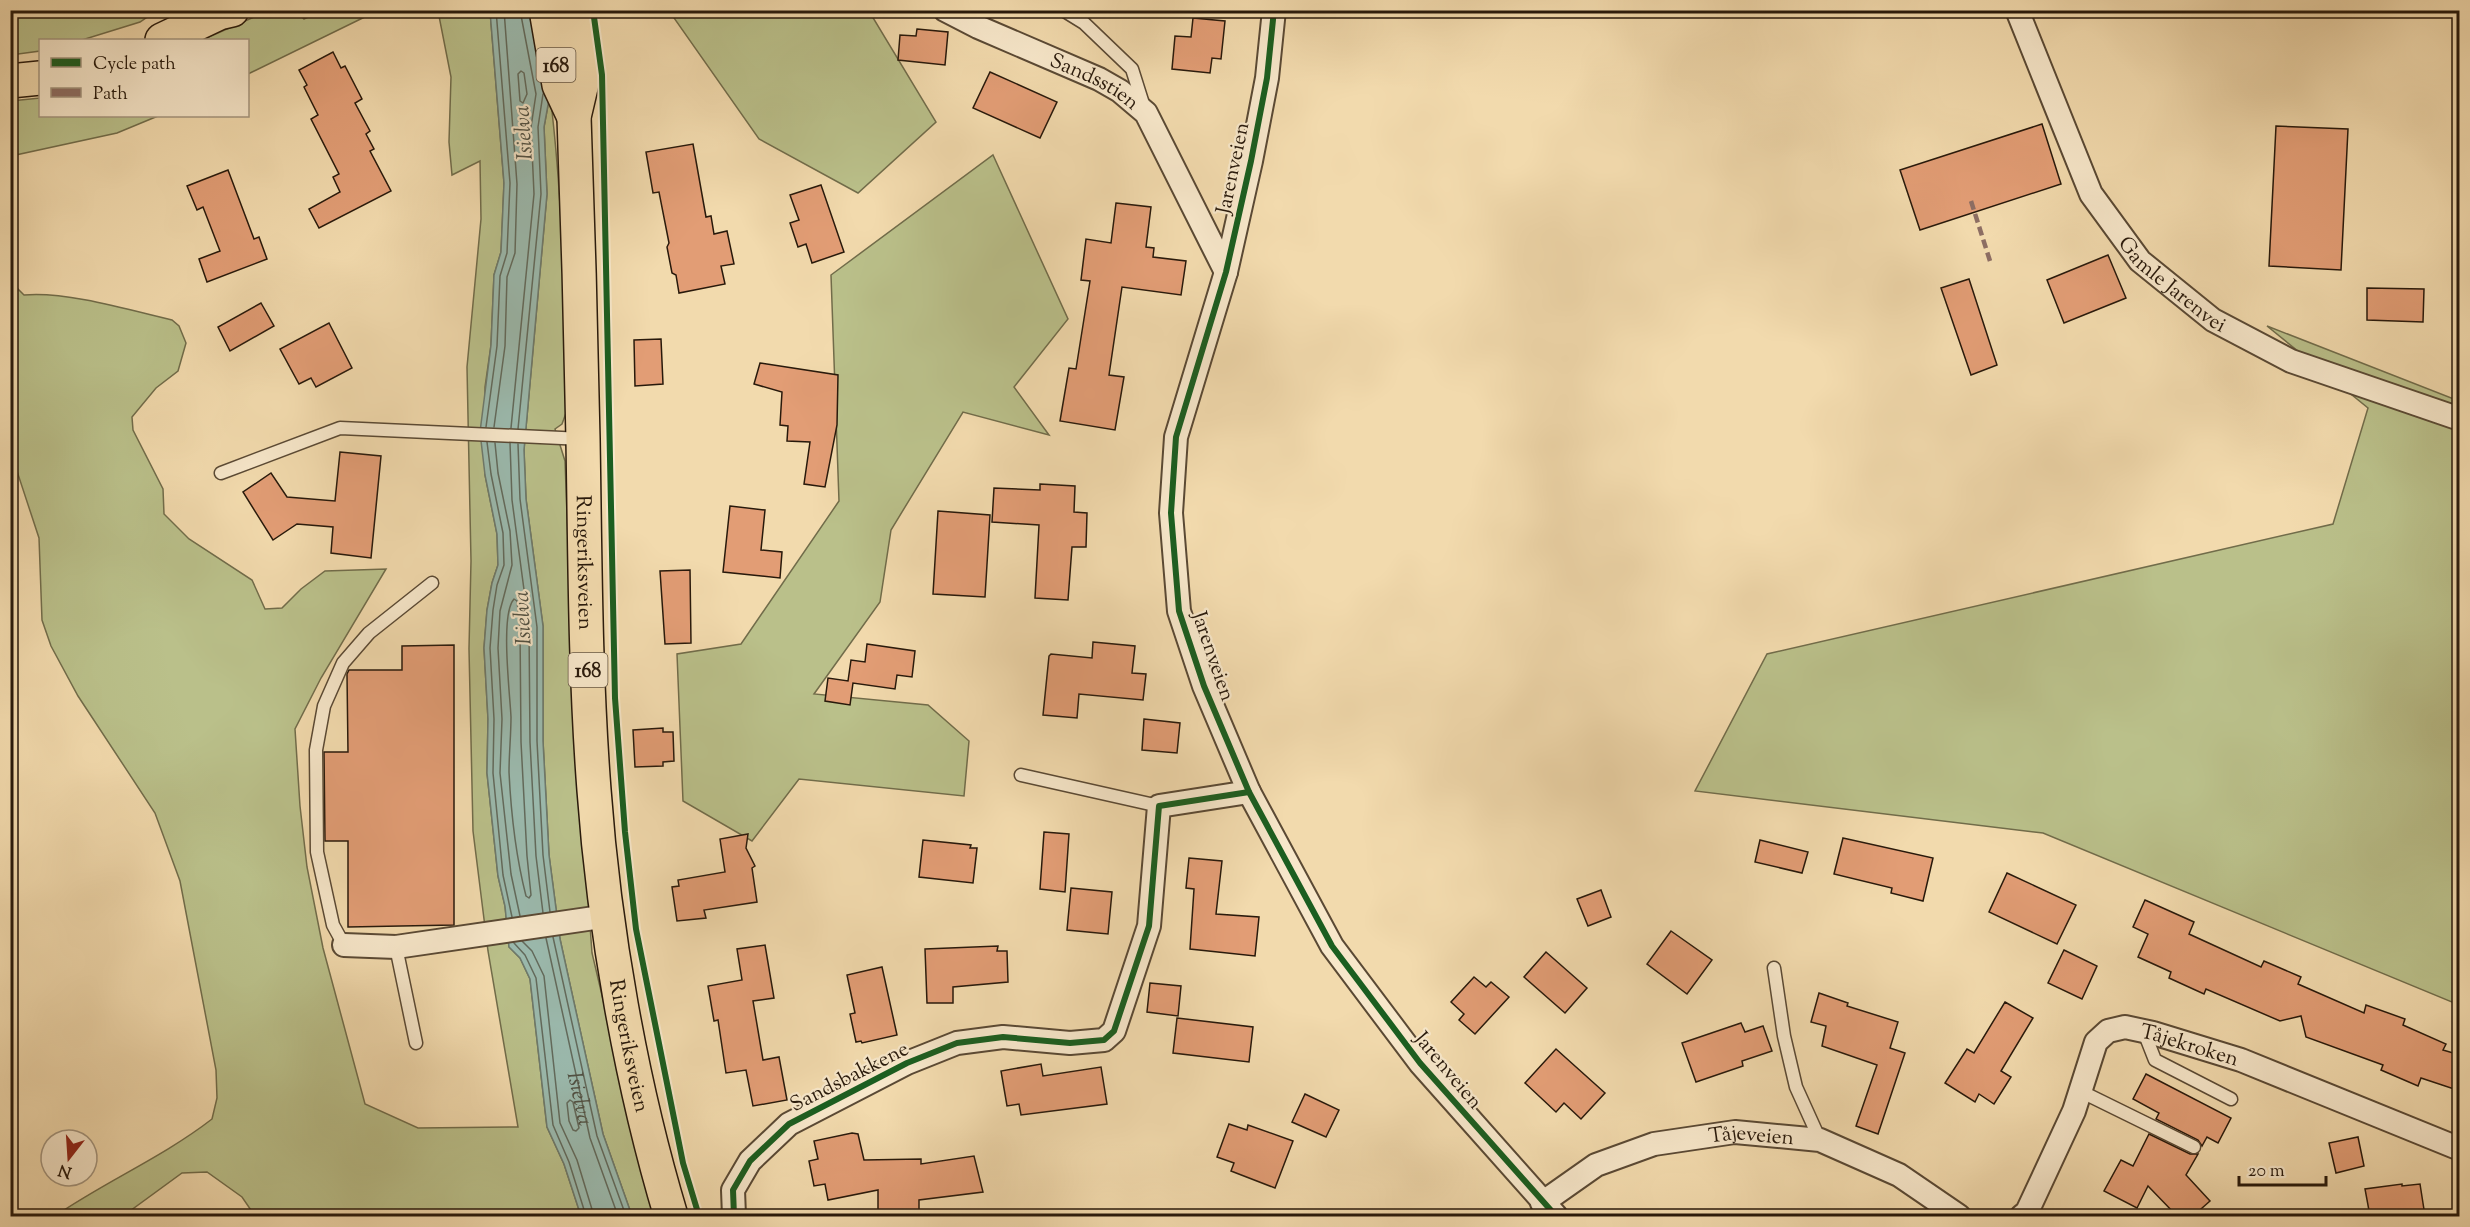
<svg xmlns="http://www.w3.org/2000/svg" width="2470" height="1227" font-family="'Sorts Mill Goudy',serif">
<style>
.green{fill:#bac08a;stroke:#716c4a;stroke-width:1.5}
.water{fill:#9bbaae;stroke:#6d7a6d;stroke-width:1.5}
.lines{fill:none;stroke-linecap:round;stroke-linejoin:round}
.shore{stroke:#626a5c;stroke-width:1.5}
.building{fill:#e29d75;stroke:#28190b;stroke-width:1.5}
.service-casing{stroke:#5a4934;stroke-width:15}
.minor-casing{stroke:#5a4934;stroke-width:26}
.primary-casing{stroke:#28190b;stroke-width:36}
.service{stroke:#f7e7ca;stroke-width:12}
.minor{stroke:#f7e7ca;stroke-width:22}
.primary{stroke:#f2daad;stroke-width:33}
.quiet{stroke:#8d6e63;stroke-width:4.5;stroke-dasharray:9 4.5;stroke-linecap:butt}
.cycleway-casing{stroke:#f7e7ca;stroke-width:10}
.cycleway{stroke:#1b5e20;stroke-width:6}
.labels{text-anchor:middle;stroke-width:4.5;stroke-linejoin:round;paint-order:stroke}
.shield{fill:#f7e7ca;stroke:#665744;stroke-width:1.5}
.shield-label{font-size:20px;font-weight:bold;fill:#28190b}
.street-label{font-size:21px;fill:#28190b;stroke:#f7e7ca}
.water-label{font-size:22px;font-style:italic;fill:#505144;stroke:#f7e7ca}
</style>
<rect width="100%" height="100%" fill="#f2daad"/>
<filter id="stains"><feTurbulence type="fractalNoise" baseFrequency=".00333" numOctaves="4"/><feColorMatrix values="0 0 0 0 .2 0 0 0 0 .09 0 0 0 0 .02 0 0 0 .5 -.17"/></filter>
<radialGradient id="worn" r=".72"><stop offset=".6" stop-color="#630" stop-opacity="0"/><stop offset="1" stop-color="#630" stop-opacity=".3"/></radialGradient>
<g class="green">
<polygon points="11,10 156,10 156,11 140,22 82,40 40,40 40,51 11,55"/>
<polygon points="268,11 297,11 304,19 321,11 377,11 248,74 248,40 202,40"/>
<path d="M438,11H490L504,183L501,252L494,275L491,345L485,387V475L497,534L498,565L492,583L487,610L484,648L488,719L487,773L498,876L505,906L509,947L520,958L530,979L547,1127L564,1164L581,1216H255L242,1197L207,1172L182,1173L123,1216H55C106,1181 163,1157 212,1119L217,1098L216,1070L180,881L155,813L78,696L51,646L42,620L39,538L11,453V282L24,295C66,291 130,310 172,320L179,326L186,343L178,371L156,388L132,417L133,430L163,489L164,514L189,539L252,580L265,609L282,608L301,589L325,571L386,569L321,678L295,729L300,806L307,867L323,948L365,1104L418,1128L518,1127L488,951L473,831L469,649L471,561L467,367L481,219L480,161L452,175L449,142L451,77Z"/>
<polygon points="671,11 869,11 936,122 858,193 759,139 674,18"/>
<path d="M550,94C563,200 565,306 566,413L562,424L555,429L565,461L574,704L592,953L654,1216H632L603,1134L560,939L549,855L543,741V626L526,499L524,450L547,194L544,127Z"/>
<polygon points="40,98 40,116 158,116 117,133 11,156 11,101"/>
<polygon points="993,155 1068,319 1014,387 1049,435 963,412 891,530 880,602 814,694 928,705 969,741 964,796 799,779 752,841 683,801 677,654 741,644 839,501 831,275"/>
<polygon points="2267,326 2459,401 2459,1005 2043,833 1695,791 1767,654 2333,524 2368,408"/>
</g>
<polygon class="water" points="490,11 533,11 550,94 544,127 547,194 524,450 526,499 543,626 543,741 549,855 560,939 603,1134 632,1216 581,1216 564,1164 547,1127 530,979 520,958 509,947 505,906 498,876 487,773 488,719 484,648 487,610 492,583 498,565 497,534 485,475 480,432 491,345 494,275 501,252 504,183"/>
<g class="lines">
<g class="shore">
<polygon points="521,71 524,73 527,94 523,103 520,101 518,74"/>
<polyline points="486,427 497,346 500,276 507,253 510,183 496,10"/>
<polyline points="494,427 505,346 507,277 515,253 517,184 504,10"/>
<polyline points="511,428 534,194 531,127 536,94 520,10"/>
<polyline points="518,429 541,194 538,127 543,94"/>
<polyline points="487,442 491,474 503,533 504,565 497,585 493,610 490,648 494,719 493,773 503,875 512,917"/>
<polyline points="495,443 498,473 510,531 512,565 500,611 498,648 502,719 500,773 511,874 520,916"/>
<polyline points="510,443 512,500 529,627 530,742 536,856 543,913"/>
<polyline points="518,444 520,499 537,627 537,741 543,855 550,912"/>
<path d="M514,599L517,601L520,628L521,742L527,856L531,895L529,898L526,896C516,857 511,813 509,772C509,754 511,735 511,717C510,694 500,614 514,599Z"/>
<polyline points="553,937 597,1136 626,1216"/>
<path id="s1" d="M546,938L590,1138L618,1216"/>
<polyline points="522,941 532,951 544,976 560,1123 577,1160 594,1216"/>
<polyline points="514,943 525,955 536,978 553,1125 569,1162 586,1216"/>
<polygon points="570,1100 573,1102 579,1128 576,1131 573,1130 569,1121 567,1103"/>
</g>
</g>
<g class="building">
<polygon points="1193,18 1225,21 1221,59 1212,58 1210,73 1172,69 1175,36 1191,37"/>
<polygon points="917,29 948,32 945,65 898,60 900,35 916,36"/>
<polygon points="333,52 341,68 345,66 362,99 355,103 370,131 366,134 374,149 370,151 391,191 319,228 309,209 340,192 333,177 339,174 311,119 318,115 304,87 307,85 299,70"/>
<polygon points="990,72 1057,102 1040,138 973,108"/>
<polygon points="2042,124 2061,184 1920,230 1900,170"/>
<polygon points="2276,126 2348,129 2341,270 2269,266"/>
<polygon points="693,144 706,217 711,216 714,234 727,231 734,264 721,266 725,284 679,293 676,275 672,273 667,247 669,243 659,192 653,193 646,152"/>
<polygon points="228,170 254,239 259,237 267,259 207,282 199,259 220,251 203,207 197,210 187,186"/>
<polygon points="821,185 844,252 812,263 806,244 798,247 790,223 799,220 790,195"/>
<polygon points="1116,203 1151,207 1146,247 1154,248 1153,257 1186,261 1181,295 1122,287 1109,375 1124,377 1115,430 1060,421 1069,368 1076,369 1090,281 1081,280 1086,239 1111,243"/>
<polygon points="2108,255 2126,298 2064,323 2047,280"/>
<polygon points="1969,279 1997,365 1971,375 1941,288"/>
<polygon points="2367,288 2424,289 2423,322 2367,320"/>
<polygon points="261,303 274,326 230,351 218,327"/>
<polygon points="329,323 352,368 316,387 311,378 299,384 280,349"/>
<polygon points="661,339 663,384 635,386 634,340"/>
<polygon points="760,363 838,375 837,425 825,487 804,484 810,442 787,441 788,426 780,425 782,392 754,384"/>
<polygon points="340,452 381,456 371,558 331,553 333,527 297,524 273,540 243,492 271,473 287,497 335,501"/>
<polygon points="1040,484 1075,486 1074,512 1087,513 1086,547 1072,547 1068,600 1035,598 1039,525 992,522 994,488 1040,490"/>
<polygon points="730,506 765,510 761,550 782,552 780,578 723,572"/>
<polygon points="938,511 990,515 985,597 933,594"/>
<polygon points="690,570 691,643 665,644 660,571"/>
<polygon points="1093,642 1135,646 1132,673 1146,674 1143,700 1079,694 1077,718 1043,715 1049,656 1051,654 1092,658"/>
<polygon points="867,644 915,651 912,677 897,675 895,689 853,683 850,705 825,701 828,678 848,681 851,660 865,662"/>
<polygon points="454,645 454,925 348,927 348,841 325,841 324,752 348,752 347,674 349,670 402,670 402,646"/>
<polygon points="1144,719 1180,723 1177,753 1142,750"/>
<polygon points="663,728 663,732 673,732 674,761 663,762 663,766 635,767 633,730"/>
<polygon points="1044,832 1069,834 1065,892 1040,889"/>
<polygon points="748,834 746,848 755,866 752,868 757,902 704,910 706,918 677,921 672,887 679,886 678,880 725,872 720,839"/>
<polygon points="1843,838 1933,858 1923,901 1891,893 1892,888 1834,874"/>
<polygon points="923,840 971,845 970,848 977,848 973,883 919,877"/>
<polygon points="1760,840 1808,852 1802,873 1755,862"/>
<polygon points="1189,858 1222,861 1216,914 1259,917 1255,956 1190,949 1194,889 1186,888"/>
<polygon points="2007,873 2076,905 2057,944 1989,912"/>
<polygon points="1071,888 1112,892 1108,934 1067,930"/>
<polygon points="1601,890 1611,917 1588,926 1577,899"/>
<polygon points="2145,900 2194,922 2189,934 2261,967 2264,961 2301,977 2298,984 2364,1013 2366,1005 2405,1019 2403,1025 2446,1044 2443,1050 2460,1055 2460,1091 2421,1078 2418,1086 2381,1070 2383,1065 2306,1037 2301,1016 2280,1021 2206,989 2204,994 2169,978 2171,972 2138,957 2148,934 2133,927"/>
<polygon points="1671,931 1712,960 1687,994 1647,964"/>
<polygon points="765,945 774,998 753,1001 763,1060 779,1057 787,1100 753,1106 746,1070 726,1073 718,1020 714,1021 708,986 742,980 737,949"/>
<polygon points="998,946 997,951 1007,951 1008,982 953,987 953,1003 927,1003 925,949"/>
<polygon points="2064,950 2097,966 2082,999 2048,983"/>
<polygon points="1546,952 1587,988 1565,1013 1524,977"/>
<polygon points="882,967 897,1035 862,1043 861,1041 856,1042 850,1014 855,1013 847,975"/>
<polygon points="1474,977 1486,987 1491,982 1509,997 1475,1034 1459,1020 1464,1014 1451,1002"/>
<polygon points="1150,983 1181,986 1178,1016 1147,1012"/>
<polygon points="1819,993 1848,1003 1847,1006 1898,1022 1890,1048 1905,1053 1878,1134 1856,1126 1877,1065 1822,1046 1826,1026 1811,1022"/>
<polygon points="2005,1002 2033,1018 2001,1071 2011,1077 1994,1104 1979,1094 1975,1102 1945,1083 1967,1049 1974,1053"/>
<polygon points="1177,1018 1253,1027 1249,1062 1173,1053"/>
<polygon points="1741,1023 1745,1032 1763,1026 1772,1051 1742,1061 1743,1066 1696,1082 1682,1043"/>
<polygon points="1556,1049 1605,1093 1581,1119 1564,1103 1556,1112 1525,1083"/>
<polygon points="1041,1064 1043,1076 1101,1067 1107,1104 1021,1115 1019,1104 1007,1106 1001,1071"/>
<polygon points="2146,1074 2231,1118 2218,1143 2207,1137 2202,1146 2198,1140 2156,1119 2159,1113 2133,1099"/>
<polygon points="1305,1094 1339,1110 1326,1137 1292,1122"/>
<polygon points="1229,1124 1247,1130 1248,1125 1293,1141 1275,1188 1231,1171 1234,1163 1217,1157"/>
<polygon points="852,1133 858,1134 864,1160 921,1159 921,1164 974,1156 983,1192 919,1200 919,1213 878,1214 878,1190 828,1200 825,1184 814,1186 809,1161 818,1159 814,1141"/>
<polygon points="2149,1134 2190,1154 2198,1154 2186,1175 2210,1201 2193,1216 2177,1216 2148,1186 2137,1208 2104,1191 2121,1160 2133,1166"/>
<polygon points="2358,1137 2364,1166 2336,1173 2329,1143"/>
<polygon points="2402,1184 2402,1186 2420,1184 2425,1216 2370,1216 2365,1189"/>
</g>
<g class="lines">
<g class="service-casing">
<g id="service">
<polyline points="1063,10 1084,23 1132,69 1144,107"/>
<polyline points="221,473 340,428 583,439"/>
<polyline points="1021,775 1159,806"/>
<polyline points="344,945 333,925 317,852 316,750 324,706 343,663 369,633 432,583"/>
<polyline points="396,947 416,1043"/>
<polyline points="1774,968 1784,1036 1796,1087 1820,1140"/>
<polyline points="2144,1032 2155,1060 2231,1099"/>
<polyline points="2080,1091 2194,1147"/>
</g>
</g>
<g class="minor-casing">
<g id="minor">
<path id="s2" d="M945,10L978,27L1099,79L1120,91L1146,113L1226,272"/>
<polyline points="1274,10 1267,78 1251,161 1226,272 1176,437 1171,513 1179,611 1204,686 1249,792 1332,946 1420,1063 1556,1216"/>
<path id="s3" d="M2017,10L2091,194L2140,261L2213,320L2291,361L2460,419"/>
<polyline points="344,945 396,947 608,916"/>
<path id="s4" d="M1542,1203L1596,1165L1654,1144L1735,1132L1820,1140L1899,1175L1959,1216"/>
<polyline points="734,1216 733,1190 750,1161 789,1124 907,1063 957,1043 1003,1037 1070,1043 1104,1040 1114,1031 1149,926 1159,806 1249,792"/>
<path id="s5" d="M2022,1216L2027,1212L2074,1111L2096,1042L2108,1031L2125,1027L2153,1033L2241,1060L2460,1149"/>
</g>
</g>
<g class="primary-casing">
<g id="primary">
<polyline points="546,10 559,85 574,117"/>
<path id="s6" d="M574,10L582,83L574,117C578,224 581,332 583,439C585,556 585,673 594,790C604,929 631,1083 671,1216"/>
<polyline points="162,40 219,13 232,10"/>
<polyline points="10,81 40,78"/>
</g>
</g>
<use href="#service" class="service"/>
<use href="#minor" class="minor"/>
<use href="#primary" class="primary"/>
<polyline class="quiet" points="1971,201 1990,261"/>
<g class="cycleway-casing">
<g id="cycleway">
<polyline points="593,10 602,75 615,698 625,832 636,929 683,1163 699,1216"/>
<polyline points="1274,10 1267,78 1251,161 1226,272 1176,437 1171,513 1179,611 1204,686 1249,792 1332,946 1420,1063 1556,1216"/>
<polyline points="734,1216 733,1190 750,1161 789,1124 907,1063 957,1043 1003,1037 1070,1043 1104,1040 1114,1031 1149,926 1159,806 1249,792"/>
</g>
</g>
<use href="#cycleway" class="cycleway"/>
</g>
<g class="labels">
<g class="shield">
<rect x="536.5" y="48" width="39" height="34" rx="4.5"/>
<rect x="568.5" y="653" width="39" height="34" rx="4.5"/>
</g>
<g class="shield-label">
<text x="556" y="72">168</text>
<text x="588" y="677">168</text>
</g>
<g class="street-label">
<text dy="7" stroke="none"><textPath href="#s2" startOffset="166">Sandsstien</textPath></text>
<text transform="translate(1232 168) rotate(-78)" y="7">Jarenveien</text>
<text dy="7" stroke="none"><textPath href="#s3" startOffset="321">Gamle Jarenvei</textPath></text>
<text dy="7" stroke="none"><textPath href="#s6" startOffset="554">Ringeriksveien</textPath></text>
<text transform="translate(1214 656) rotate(71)" y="7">Jarenveien</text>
<text dy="7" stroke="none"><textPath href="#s6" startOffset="1040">Ringeriksveien</textPath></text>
<text dy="7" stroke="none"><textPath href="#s5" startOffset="291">Tåjekroken</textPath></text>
<text transform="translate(1449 1070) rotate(50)" y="7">Jarenveien</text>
<text transform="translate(849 1076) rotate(-27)" y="7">Sandsbakkene</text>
<text dy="7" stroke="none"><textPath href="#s4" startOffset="226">Tåjeveien</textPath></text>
</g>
<g class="water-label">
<text transform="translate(522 133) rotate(-94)" y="8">Isielva</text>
<text transform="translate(521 618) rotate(-93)" y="8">Isielva</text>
<text dy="8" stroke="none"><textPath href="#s1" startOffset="164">Isielva</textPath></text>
</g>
</g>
<rect width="2470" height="1227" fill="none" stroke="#f2daad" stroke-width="36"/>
<rect x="12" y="12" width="2446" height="1203" fill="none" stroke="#28190b" stroke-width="3"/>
<rect x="18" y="18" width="2434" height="1191" fill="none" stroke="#28190b" stroke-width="1.5"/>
<rect x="39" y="39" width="210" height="78" fill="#f7e7ca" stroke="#a4957e" stroke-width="1.5"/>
<rect x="51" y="58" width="30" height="9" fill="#1b5e20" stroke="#a4957e" stroke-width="1.5"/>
<text x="93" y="69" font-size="18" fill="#28190b">Cycle path</text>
<rect x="51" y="88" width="30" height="9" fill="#8d6e63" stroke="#a4957e" stroke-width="1.5"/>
<text x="93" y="99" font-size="18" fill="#28190b">Path</text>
<g transform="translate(69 1158) rotate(197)"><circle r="28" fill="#f7e7ca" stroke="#a4957e" stroke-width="1.5"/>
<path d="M0-4.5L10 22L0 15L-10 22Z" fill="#8f2418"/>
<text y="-9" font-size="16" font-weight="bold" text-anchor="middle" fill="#28190b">N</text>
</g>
<path d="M2239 1176v9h87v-9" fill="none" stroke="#28190b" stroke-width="3"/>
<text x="2248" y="1176" font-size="18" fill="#28190b" stroke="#f7e7ca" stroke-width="4.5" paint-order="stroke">20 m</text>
<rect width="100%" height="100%" filter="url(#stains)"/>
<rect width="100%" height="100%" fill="url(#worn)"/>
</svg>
